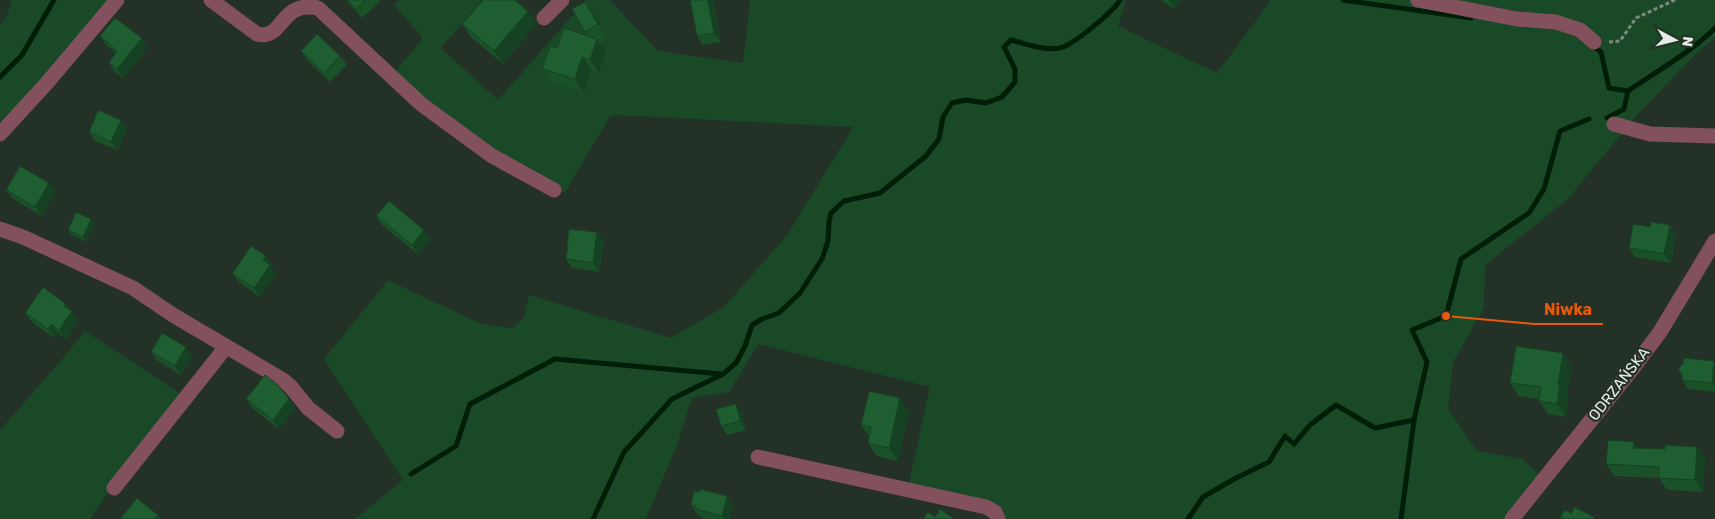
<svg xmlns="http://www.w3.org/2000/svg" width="1715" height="519" font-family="Rubik,sans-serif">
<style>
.green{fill:#194926}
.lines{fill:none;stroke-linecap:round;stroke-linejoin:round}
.stream{stroke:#001e07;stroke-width:5}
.path{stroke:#7e8980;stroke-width:3;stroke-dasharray:4 2.5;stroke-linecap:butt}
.minor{stroke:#83505e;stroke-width:15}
.wall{fill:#1a5129}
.shaded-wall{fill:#154222}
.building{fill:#1e5e30;stroke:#154222}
.labels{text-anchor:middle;stroke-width:4.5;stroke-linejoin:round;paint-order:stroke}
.street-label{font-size:15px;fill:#e4ede5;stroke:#243127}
.leader{fill:none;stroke:#e8590c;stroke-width:2}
.callout-dot{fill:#e8590c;stroke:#243127;stroke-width:2}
.callout-label{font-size:16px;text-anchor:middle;font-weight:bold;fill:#e8590c;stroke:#243127;stroke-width:4.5;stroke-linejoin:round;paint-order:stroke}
</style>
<rect width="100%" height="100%" fill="#243127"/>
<g class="green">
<polygon points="11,0 111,0 0,127 0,25 8,13"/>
<polygon points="399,0 482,0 441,48 498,100 586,0 610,0 658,51 743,63 750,0 1126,0 1118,26 1217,73 1258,18 1270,0 1715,0 1715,38 1698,52 1636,116 1567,200 1485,265 1484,308 1453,362 1448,409 1477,451 1522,459 1539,474 1505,519 1003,519 908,487 930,387 758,344 729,392 692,398 677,445 646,519 355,519 403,480 324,359 388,280 481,324 513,328 524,317 529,295 671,338 724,307 788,234 853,127 618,115 610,116 565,193 496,153 393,74 423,38 394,5"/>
<polygon points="85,331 183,395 107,494 90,519 0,519 0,430 59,363"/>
</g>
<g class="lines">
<g class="stream">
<polyline points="1343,0 1471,18"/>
<polyline points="1592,45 1601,52 1609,88 1628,91"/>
<polyline points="0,77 22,55 54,0"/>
<path d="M1607,118L1624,109L1628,91C1657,71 1690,53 1715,28"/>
<polyline points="411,474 456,446 470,404 555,359 721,374"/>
<path d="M593,519L624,452L672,399L723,374L736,363L745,346L752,325L762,319L779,313L800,293L822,259L828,241L829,222L831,213L844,201L880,193L926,156L939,139L943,117L952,103L966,100L986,103L1002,97L1015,82V69L1004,47L1011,40C1026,44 1044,51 1060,48C1073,45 1113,12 1120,0"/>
<polyline points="1188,519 1203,497 1236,478 1269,462 1285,436 1294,444 1310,425 1336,405 1375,428 1414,420"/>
<polyline points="1401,519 1414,420 1427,362 1412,330 1446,316 1461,259 1529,213 1544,189 1560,131 1589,119"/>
</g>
<polyline class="path" points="1609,42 1620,41 1636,18 1675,0"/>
<g class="minor">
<path d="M211,0L257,34C284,41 279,0 318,8L421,104L492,156L554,190"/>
<polyline points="1418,0 1517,19 1556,22 1580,30 1594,42"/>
<polyline points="544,18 562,0"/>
<polyline points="1614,124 1650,134 1715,136"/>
<polyline points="0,134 46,84 117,0"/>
<polyline points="0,229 23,237 133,288 173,315 283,380 291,387 308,408 337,431"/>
<polyline points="758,457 986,507 995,512 998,519"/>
<polyline points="114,488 226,347"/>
<polyline points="1512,519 1633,368 1660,332 1715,241"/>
</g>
</g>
<g class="wall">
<polygon points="346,0 379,0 380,2 362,18"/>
<polygon points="713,0 721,42 703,45 697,36"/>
<polygon points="1161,0 1181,0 1175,9"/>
<polygon points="585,2 594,15 607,37 599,42 606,52 599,73 591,70 584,92 551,82 542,69 557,48 589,36 585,32"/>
<polygon points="528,11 537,24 503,64 471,37 462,24"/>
<polygon points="100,36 148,47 123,78 115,72 109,63 116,53 106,45"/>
<polygon points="301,51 340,56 347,65 330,82 307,60"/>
<polygon points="121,120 127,128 118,150 95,141 89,132"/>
<polygon points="6,190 55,191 42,216 13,199"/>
<polygon points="376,216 431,239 418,254 382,225"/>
<polygon points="91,219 94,224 86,242 71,234 68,230"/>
<polygon points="1670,225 1676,234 1671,263 1635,257 1629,248"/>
<polygon points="597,232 604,241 599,272 572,268 566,259 568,246 567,244"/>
<polygon points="266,256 272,265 271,266 276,274 260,297 239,282 232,274"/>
<polygon points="66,304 78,320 66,339 58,333 54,338 31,321 25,313"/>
<polygon points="151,352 192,356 181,375 158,361"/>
<polygon points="1714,361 1715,362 1715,392 1688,389 1682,380 1682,375 1678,369"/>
<polygon points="1572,366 1567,394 1569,397 1566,417 1548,414 1539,401 1539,399 1519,396 1510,383"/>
<polygon points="246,399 296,408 279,429 252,408"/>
<polygon points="909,411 898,461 877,456 868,443 869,436 861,425"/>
<polygon points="742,413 746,430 727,435 721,426"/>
<polygon points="1697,447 1705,458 1703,492 1667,490 1659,478 1614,476 1606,464 1638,448 1665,449"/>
<polygon points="727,496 733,505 730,519 705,519 702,518 699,515 697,514 691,505"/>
</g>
<g class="shaded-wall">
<polygon points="708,0 713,0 721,42 714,33"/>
<polygon points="1169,0 1181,0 1175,9"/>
<polygon points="585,2 594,15 607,37 598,24"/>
<polygon points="528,11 537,24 503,64 494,51"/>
<polygon points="142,38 148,47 123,78 117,69"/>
<polygon points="597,39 606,52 599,73 590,60"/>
<polygon points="582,57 591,70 584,92 575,79"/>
<polygon points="121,120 127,128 118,150 111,142"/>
<polygon points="49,183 55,191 42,216 35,207"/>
<polygon points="91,219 94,224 86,242 83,237"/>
<polygon points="1670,225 1676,234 1671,263 1664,254"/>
<polygon points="424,230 431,239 418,254 412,245"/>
<polygon points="597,232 604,241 599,272 593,263"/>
<polygon points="266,256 272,265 271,266 276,274 260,297 254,288 263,260"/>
<polygon points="66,304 78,320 66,339 59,330 64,306"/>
<polygon points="51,324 58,333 54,338 48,329"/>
<polygon points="186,347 192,356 181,375 175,366"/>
<polygon points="1563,353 1572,366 1567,394 1569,397 1566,417 1557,404 1558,384"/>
<polygon points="1714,361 1715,362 1715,387 1712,383"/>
<polygon points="900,398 909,411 898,461 889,448"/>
<polygon points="289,399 296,408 279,429 273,420"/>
<polygon points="736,404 742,413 746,430 740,421"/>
<polygon points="1634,442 1642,454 1633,448"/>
<polygon points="1697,447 1705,458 1703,492 1695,480"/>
<polygon points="727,496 733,505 730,519 724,519 722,516"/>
<polygon points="158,515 161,519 155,519"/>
</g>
<g class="building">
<polygon points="348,0 366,0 356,9"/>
<polygon points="483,0 515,0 528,11 494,51 462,24"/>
<polygon points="690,0 708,0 714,33 697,36"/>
<polygon points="585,2 598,24 585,32 572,9"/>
<polygon points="115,18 142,38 117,69 109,63 117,51 100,36"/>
<polygon points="564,28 597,39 590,60 582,57 575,79 542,69 550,46 557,48"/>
<polygon points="317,34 340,56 324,73 301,51"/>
<polygon points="98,110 121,120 111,142 89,132"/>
<polygon points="20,166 49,183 35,207 6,190"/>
<polygon points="389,201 424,230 412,245 376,216"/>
<polygon points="76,212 91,219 83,237 68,230"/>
<polygon points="1651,222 1670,225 1664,254 1629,248 1633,224 1650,227"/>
<polygon points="569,229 597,232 593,263 566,259 568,244 567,244"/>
<polygon points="251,246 266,256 263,260 270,265 254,288 232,274"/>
<polygon points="43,287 66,304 64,306 72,311 59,330 51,324 48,329 25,313"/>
<polygon points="162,333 186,347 175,366 151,352"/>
<polygon points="1516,346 1563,353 1558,384 1560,384 1557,404 1539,401 1541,387 1510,383"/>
<polygon points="1684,358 1714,361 1712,383 1682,380 1682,374 1678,369 1683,364"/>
<polygon points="265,375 278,385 289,399 273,420 246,399"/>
<polygon points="869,391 900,398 889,448 868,443 871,427 861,425"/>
<polygon points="736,404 740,421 721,426 716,409"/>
<polygon points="1608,440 1634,442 1633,448 1665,449 1665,445 1697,447 1695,480 1659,478 1659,467 1606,464"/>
<polygon points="700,489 727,496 722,516 696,509 696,506 691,505 694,491 700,492"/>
<polygon points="137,498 158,515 155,519 120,519"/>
<polygon points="1574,507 1594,517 1593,519 1560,519 1564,510 1572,513"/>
<polygon points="940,509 954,519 923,519 928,512 935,517"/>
</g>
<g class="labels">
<g class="street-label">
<text transform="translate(1619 384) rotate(-52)" y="5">ODRZAŃSKA</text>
</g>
</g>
<path class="leader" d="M1446 316L1534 324H1603"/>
<circle class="callout-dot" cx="1446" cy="316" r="5"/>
<g class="callout-label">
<text x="1568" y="315">Niwka</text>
</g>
<g transform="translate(1675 40) rotate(97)" stroke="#243127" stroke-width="4" paint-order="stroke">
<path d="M0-4L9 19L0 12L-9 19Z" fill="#e4ede5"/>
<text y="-8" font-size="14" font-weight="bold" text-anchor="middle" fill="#e4ede5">N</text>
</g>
</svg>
